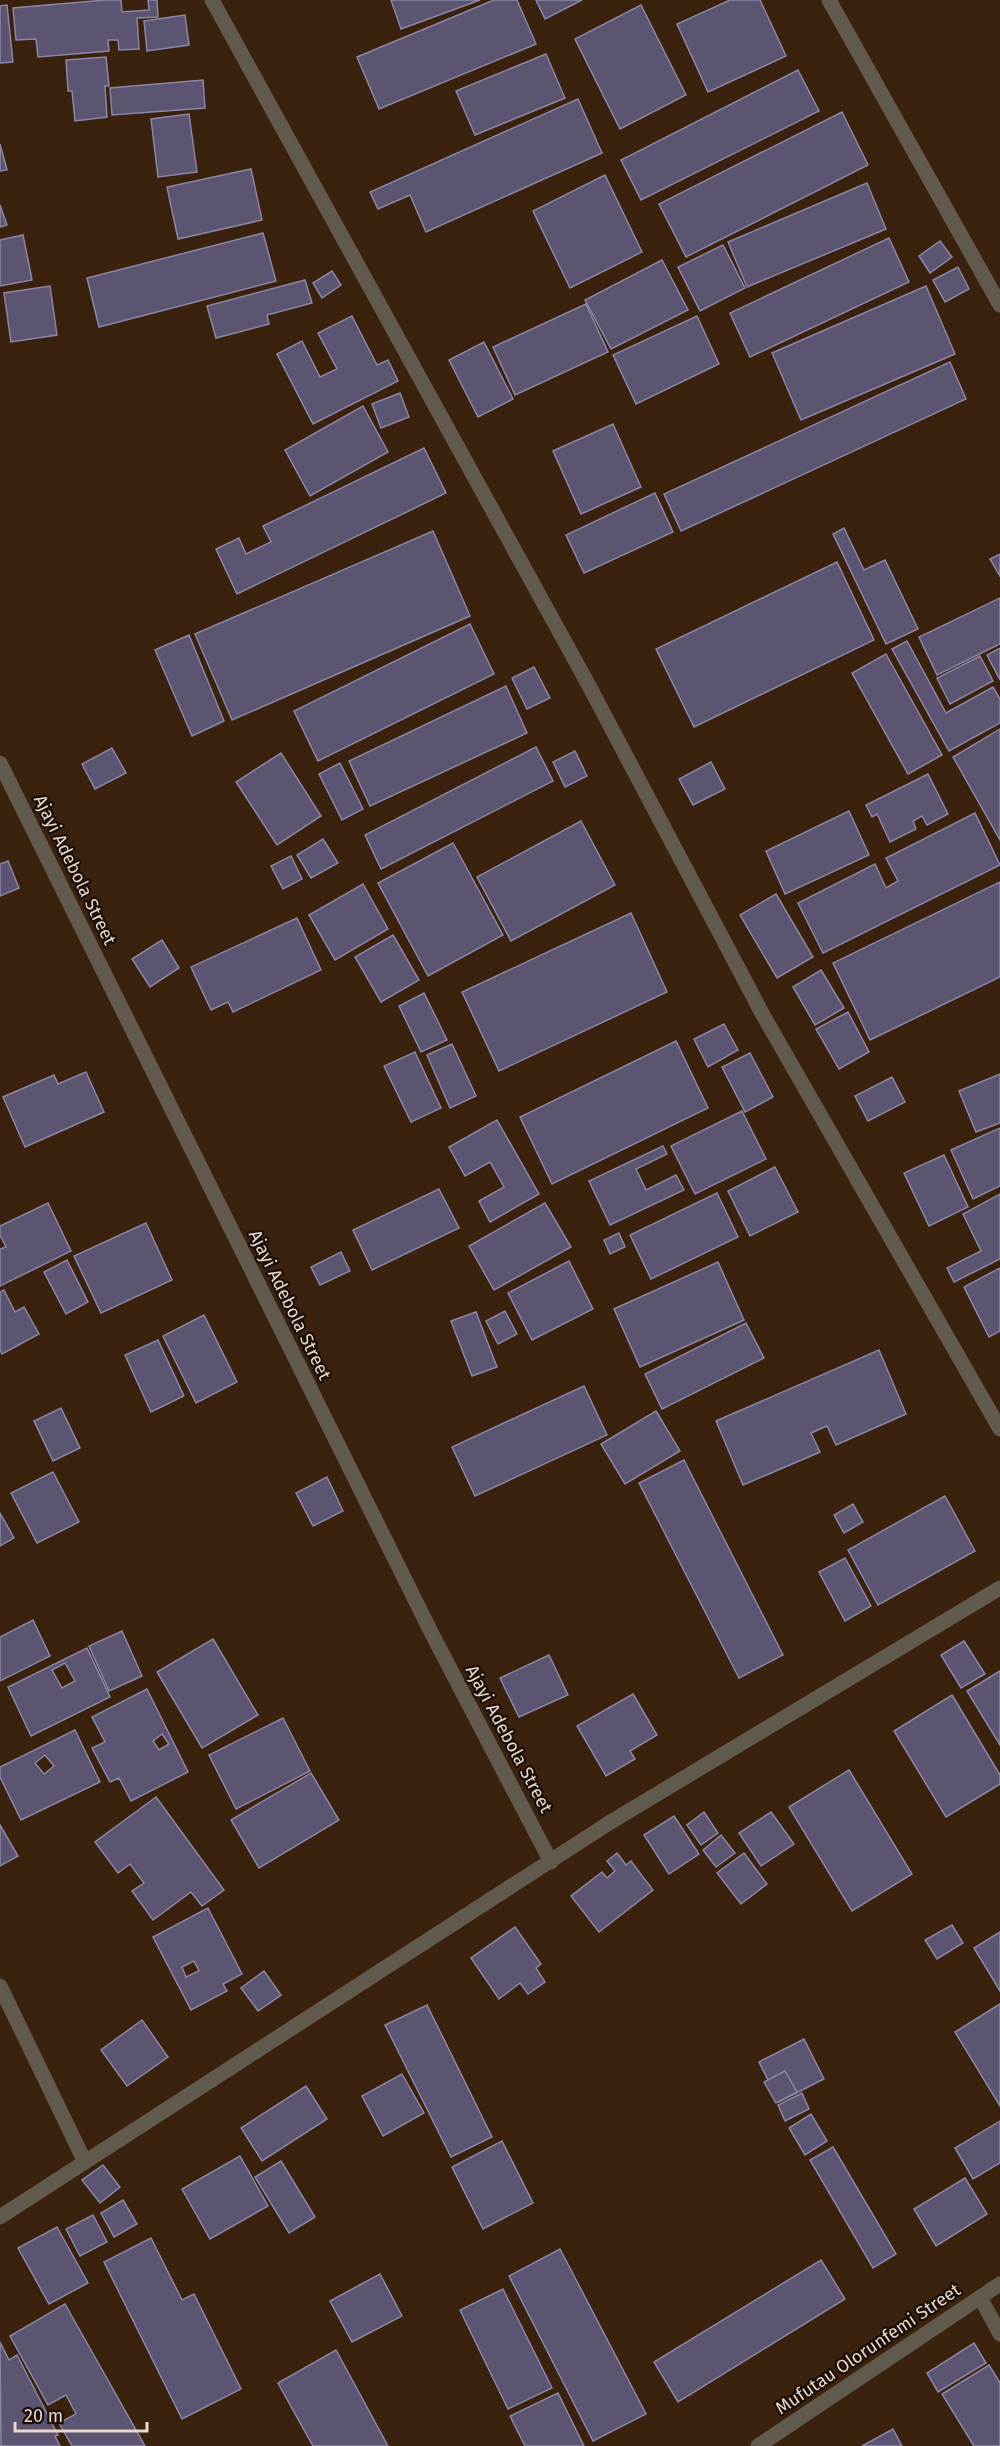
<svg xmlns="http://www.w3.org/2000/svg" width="1000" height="2446" font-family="'Fira Sans',sans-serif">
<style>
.building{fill:#5b5572;stroke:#8c86a6;stroke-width:1.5;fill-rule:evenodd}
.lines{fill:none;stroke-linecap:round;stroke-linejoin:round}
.minor{stroke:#615a4d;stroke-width:15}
.labels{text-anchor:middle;stroke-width:4.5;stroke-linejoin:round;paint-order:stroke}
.street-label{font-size:18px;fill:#e7d7cc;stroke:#190f07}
</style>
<rect width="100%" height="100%" fill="#3a220f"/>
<g class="building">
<polygon points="105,0 121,0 122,12 149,10 148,0 157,0 158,17 137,18 139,49 119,50 118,40 108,40 109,51 38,57 36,39 16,40 13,8"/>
<polygon points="391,0 480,0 401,29"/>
<polygon points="494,0 517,0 536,44 379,109 357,57"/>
<polygon points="536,0 582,0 545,19"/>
<polygon points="730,0 760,0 786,56 708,92 677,24"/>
<polygon points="7,5 13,62 0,63 0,6"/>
<polygon points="641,5 686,95 620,129 575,39"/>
<polygon points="185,15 189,45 147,51 144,21"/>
<polygon points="546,54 565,98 475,135 456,91"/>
<polygon points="106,57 109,86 105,86 107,117 75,121 72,91 68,91 66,60"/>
<polygon points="798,70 819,111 641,200 621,160"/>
<polygon points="203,80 205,108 112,115 110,88"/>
<polygon points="578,99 602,153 426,232 410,195 378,209 370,192"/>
<polygon points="842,112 868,165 686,257 659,204"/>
<polygon points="189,114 197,172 158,177 151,119"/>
<polygon points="0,144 7,170 0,171"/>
<polygon points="251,169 262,220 178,239 167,187"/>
<polygon points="605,175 642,252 570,288 533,211"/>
<polygon points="867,183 886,229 747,287 728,242"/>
<polygon points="0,205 7,225 0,227"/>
<polygon points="263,233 276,281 99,327 87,278"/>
<polygon points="23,235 32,280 0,286 0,240"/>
<polygon points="889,238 909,282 750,357 730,313"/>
<polygon points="940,241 952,257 930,273 919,256"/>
<polygon points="723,245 745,288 700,311 678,267"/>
<polygon points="662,260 688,310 611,349 585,300"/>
<polygon points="958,267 969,289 945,302 933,280"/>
<polygon points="332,271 341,285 322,298 313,283"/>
<polygon points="305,280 312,303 267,315 269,324 216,338 207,306"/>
<polygon points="50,286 57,335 11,342 4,293"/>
<polygon points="926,286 955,354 801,420 772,353"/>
<polygon points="586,304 608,352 515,395 493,347"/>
<polygon points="352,316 377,365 388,360 398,381 313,424 277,354 302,341 320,377 337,369 318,333"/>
<polygon points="697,316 719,364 636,404 613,355"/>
<polygon points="484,342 513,399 478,417 449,360"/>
<polygon points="950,362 966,399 681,531 664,494"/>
<polygon points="400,393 409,417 381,428 372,404"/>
<polygon points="363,406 388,452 310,496 285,450"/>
<polygon points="613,424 641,487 581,514 553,451"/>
<polygon points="424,448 446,493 237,594 216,549 239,538 246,554 271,542 263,526"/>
<polygon points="655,493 673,532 584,573 566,535"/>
<polygon points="844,528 864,570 885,560 918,629 886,644 833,534"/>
<polygon points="433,531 470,616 232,720 195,634"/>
<polygon points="1000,554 1000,576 990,559"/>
<polygon points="837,562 874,640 694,727 656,649"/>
<polygon points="1000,598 1000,644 937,675 919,637"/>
<polygon points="470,624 494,674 318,761 294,711"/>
<polygon points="189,635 224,721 192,736 155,650"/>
<polygon points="907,641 946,713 993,687 1000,699 1000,723 949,751 892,649"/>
<polygon points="1000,648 1000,680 987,655"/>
<polygon points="886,654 942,755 908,774 852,673"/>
<polygon points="980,656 993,681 950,704 937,678"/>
<polygon points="534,667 550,698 527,709 512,678"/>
<polygon points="506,686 527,733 370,806 349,761"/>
<polygon points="1000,729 1000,840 953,757"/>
<polygon points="536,747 553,781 381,869 365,835"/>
<polygon points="112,748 126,773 95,789 82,764"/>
<polygon points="575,751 587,776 565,787 553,762"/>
<polygon points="281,753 321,816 277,845 236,782"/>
<polygon points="711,762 725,789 693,805 679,779"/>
<polygon points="340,763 363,809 342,820 319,774"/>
<polygon points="928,774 948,814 927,825 922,816 913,821 916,829 890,842 877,814 872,817 866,805"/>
<polygon points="849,811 869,855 785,894 766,851"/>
<polygon points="975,813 1000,865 823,953 798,903 875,864 886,888 898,881 886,858"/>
<polygon points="581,821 615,885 511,941 477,877"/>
<polygon points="323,839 338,863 311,878 297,855"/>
<polygon points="453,843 503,935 428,976 378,883"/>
<polygon points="291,856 302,879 283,889 271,866"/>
<polygon points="8,861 19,888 0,896 0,864"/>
<polygon points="1000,882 1000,977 870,1040 833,963"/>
<polygon points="363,884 388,929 335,960 309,915"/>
<polygon points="776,894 813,957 777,978 740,915"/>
<polygon points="631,913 667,992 499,1071 462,992"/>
<polygon points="297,918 321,970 233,1012 228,1002 211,1010 191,967"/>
<polygon points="393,935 419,980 381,1002 355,957"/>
<polygon points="162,940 179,968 150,987 132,959"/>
<polygon points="821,970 844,1008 815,1025 793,987"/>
<polygon points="424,993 447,1040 421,1052 399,1006"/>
<polygon points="848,1012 869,1052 839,1069 816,1029"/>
<polygon points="724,1024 738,1050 708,1067 694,1039"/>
<polygon points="676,1041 708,1108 552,1184 520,1117"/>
<polygon points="452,1044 476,1096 450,1108 427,1055"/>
<polygon points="415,1052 441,1108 411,1122 384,1066"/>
<polygon points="750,1053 773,1097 745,1112 722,1067"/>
<polygon points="86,1072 104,1112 25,1147 3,1097 54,1075 58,1084"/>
<polygon points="1000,1074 1000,1123 976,1132 959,1091"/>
<polygon points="892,1077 905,1102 868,1121 855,1096"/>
<polygon points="742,1111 766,1159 695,1194 671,1146"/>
<polygon points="497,1120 539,1194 490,1222 479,1201 504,1187 490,1162 465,1176 449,1147"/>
<polygon points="1000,1128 1000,1186 973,1199 951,1150"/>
<polygon points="663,1146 667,1154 636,1169 646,1190 676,1175 684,1190 610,1225 589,1181"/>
<polygon points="944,1155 968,1207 929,1226 904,1173"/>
<polygon points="775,1167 798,1212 750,1236 728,1191"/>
<polygon points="439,1189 459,1228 372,1270 353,1230"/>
<polygon points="717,1193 738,1237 651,1279 630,1235"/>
<polygon points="1000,1194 1000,1259 954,1282 947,1268 981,1251 963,1214"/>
<polygon points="48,1203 71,1251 0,1286 0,1249 6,1247 0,1235 0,1226"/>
<polygon points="545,1203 571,1247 494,1290 469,1246"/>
<polygon points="146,1223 172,1280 101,1313 74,1256"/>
<polygon points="619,1233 625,1247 610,1254 604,1240"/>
<polygon points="341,1252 350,1271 320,1285 311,1267"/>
<polygon points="67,1260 88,1302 66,1314 44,1272"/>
<polygon points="569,1261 593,1309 532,1340 508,1293"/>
<polygon points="718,1262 744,1320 640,1367 614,1309"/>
<polygon points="1000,1268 1000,1331 989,1337 964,1287"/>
<polygon points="4,1290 15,1312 24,1307 39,1334 2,1354 0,1350 0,1292"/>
<polygon points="505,1311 517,1334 498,1344 486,1321"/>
<polygon points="476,1312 497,1367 472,1376 451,1321"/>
<polygon points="204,1315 237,1382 196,1403 163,1336"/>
<polygon points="746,1323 764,1358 662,1409 645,1374"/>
<polygon points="158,1340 184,1396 151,1412 125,1355"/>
<polygon points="879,1350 906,1414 836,1445 827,1426 811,1433 820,1452 743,1485 716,1421"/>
<polygon points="584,1386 607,1435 475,1496 452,1447"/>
<polygon points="61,1408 80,1448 53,1461 34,1421"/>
<polygon points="656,1411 680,1451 625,1484 601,1444"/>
<polygon points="684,1460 783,1655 739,1678 639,1483"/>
<polygon points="53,1472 79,1522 37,1543 11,1493"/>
<polygon points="327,1477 343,1511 313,1526 296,1493"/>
<polygon points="945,1496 975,1551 878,1605 848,1550"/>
<polygon points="853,1504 863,1522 844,1533 834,1515"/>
<polygon points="0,1513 14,1538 0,1546"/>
<polygon points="845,1558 871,1606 845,1621 819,1572"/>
<polygon points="33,1620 50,1656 0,1681 0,1637"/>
<polygon points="122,1631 142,1676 109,1691 89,1646"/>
<polygon points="213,1639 258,1715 202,1748 157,1672"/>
<polygon points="964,1641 985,1674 961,1688 941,1655"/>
<path d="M87,1648L110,1697L31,1736L8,1687ZM65,1663L75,1681L62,1688L52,1670Z"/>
<polygon points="549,1655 568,1695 519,1717 500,1678"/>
<polygon points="1000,1671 1000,1745 967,1691"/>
<path d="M147,1689L188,1772L131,1801L119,1778L110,1782L92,1748L105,1742L92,1717ZM162,1734L169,1744L159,1750L153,1741Z"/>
<polygon points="633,1694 657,1735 630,1751 635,1759 606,1776 577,1726"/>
<polygon points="952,1695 1000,1775 1000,1784 946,1817 894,1731"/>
<polygon points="283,1718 310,1771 236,1809 209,1755"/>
<path d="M75,1730L100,1782L21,1820L0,1777V1767ZM45,1755L54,1766L44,1774L35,1763Z"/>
<polygon points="849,1770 912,1874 852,1911 789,1807"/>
<polygon points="311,1773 339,1820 259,1868 231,1820"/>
<polygon points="156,1797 224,1890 202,1906 191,1892 153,1920 132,1891 144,1883 130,1864 118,1873 95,1842"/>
<polygon points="704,1812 718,1833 701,1845 687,1825"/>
<polygon points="771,1812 794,1844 761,1866 739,1833"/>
<polygon points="674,1816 699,1854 669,1874 644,1835"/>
<polygon points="0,1825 18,1856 0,1866"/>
<polygon points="721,1835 735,1853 716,1867 703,1850"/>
<polygon points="617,1853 626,1865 631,1861 653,1890 599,1932 571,1896 602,1872 607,1878 615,1871 607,1861"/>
<polygon points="744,1853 767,1884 741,1904 717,1873"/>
<path d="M208,1908L242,1974L223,1984L227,1991L191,2010L153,1937ZM194,1961L199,1971L186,1977L182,1967Z"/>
<polygon points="952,1925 963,1943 937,1959 925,1940"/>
<polygon points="515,1927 541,1964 536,1968 545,1982 528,1994 520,1983 499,1999 471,1958"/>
<polygon points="1000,1932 1000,1991 974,1948"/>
<polygon points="264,1971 281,1995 258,2011 241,1988"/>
<polygon points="1000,2004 1000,2106 955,2032"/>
<polygon points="427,2005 492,2137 451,2157 385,2025"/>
<polygon points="142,2020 168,2057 127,2086 101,2050"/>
<polygon points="804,2039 824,2079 779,2102 759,2062"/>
<polygon points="785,2071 797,2092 776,2103 764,2082"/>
<polygon points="402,2074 424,2113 383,2136 362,2096"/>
<polygon points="306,2086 327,2119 262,2161 241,2128"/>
<polygon points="802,2093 809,2109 785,2121 778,2105"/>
<polygon points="811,2114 827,2141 805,2155 789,2128"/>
<polygon points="1000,2121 1000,2163 973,2179 955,2148"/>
<polygon points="502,2141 533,2203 483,2229 452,2167"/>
<polygon points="833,2147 896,2254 873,2268 810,2160"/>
<polygon points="240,2156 268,2206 210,2239 182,2189"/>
<polygon points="281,2161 315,2217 289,2233 255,2177"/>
<polygon points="103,2165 120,2187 100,2203 82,2180"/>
<polygon points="965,2178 987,2214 936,2246 914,2209"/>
<polygon points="123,2200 137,2224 114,2237 101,2213"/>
<polygon points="93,2215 107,2242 80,2256 66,2229"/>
<polygon points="57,2227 88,2283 49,2304 18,2248"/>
<polygon points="151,2238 182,2300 194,2294 241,2389 182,2419 104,2262"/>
<polygon points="560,2249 646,2414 593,2441 509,2276"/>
<polygon points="821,2260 845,2299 678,2402 654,2362"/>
<polygon points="380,2274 402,2316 352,2342 330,2301"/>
<polygon points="503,2289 552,2388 508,2409 460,2310"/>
<polygon points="65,2304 145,2446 72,2446 59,2423 76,2414 66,2395 48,2405 10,2336"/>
<polygon points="0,2342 9,2360 17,2355 58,2435 55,2436 60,2446 1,2446"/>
<polygon points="974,2343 986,2363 938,2392 927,2373"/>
<polygon points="336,2350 388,2446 313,2446 278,2383"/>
<polygon points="989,2365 1000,2383 1000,2446 974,2446 942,2394"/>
<polygon points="558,2393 584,2446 525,2446 510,2416"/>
<polygon points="893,2429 902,2446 862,2446"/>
</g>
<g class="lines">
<g class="minor">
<polyline points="212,0 587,682 763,1015 1000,1429"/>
<polyline points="829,0 1000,305"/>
<polyline points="0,763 432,1634 551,1862"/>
<polyline points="0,1986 85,2162"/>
<polyline points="0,2217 609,1823 1000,1588"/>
<polyline points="980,2297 1000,2334"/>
<polyline points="758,2446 1000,2284"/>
</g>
</g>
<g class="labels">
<g class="street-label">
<text transform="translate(75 870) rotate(64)" y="6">Ajayi Adebola Street</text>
<text transform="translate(290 1305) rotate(64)" y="6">Ajayi Adebola Street</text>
<text transform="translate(509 1739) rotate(62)" y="6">Ajayi Adebola Street</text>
<text transform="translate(868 2349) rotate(-34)" y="6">Mufutau Olorunfemi Street</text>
</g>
</g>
<path d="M15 2422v9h132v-9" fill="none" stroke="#e7d7cc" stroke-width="3"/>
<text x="24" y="2422" font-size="18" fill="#e7d7cc" stroke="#190f07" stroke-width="4.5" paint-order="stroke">20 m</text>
</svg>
